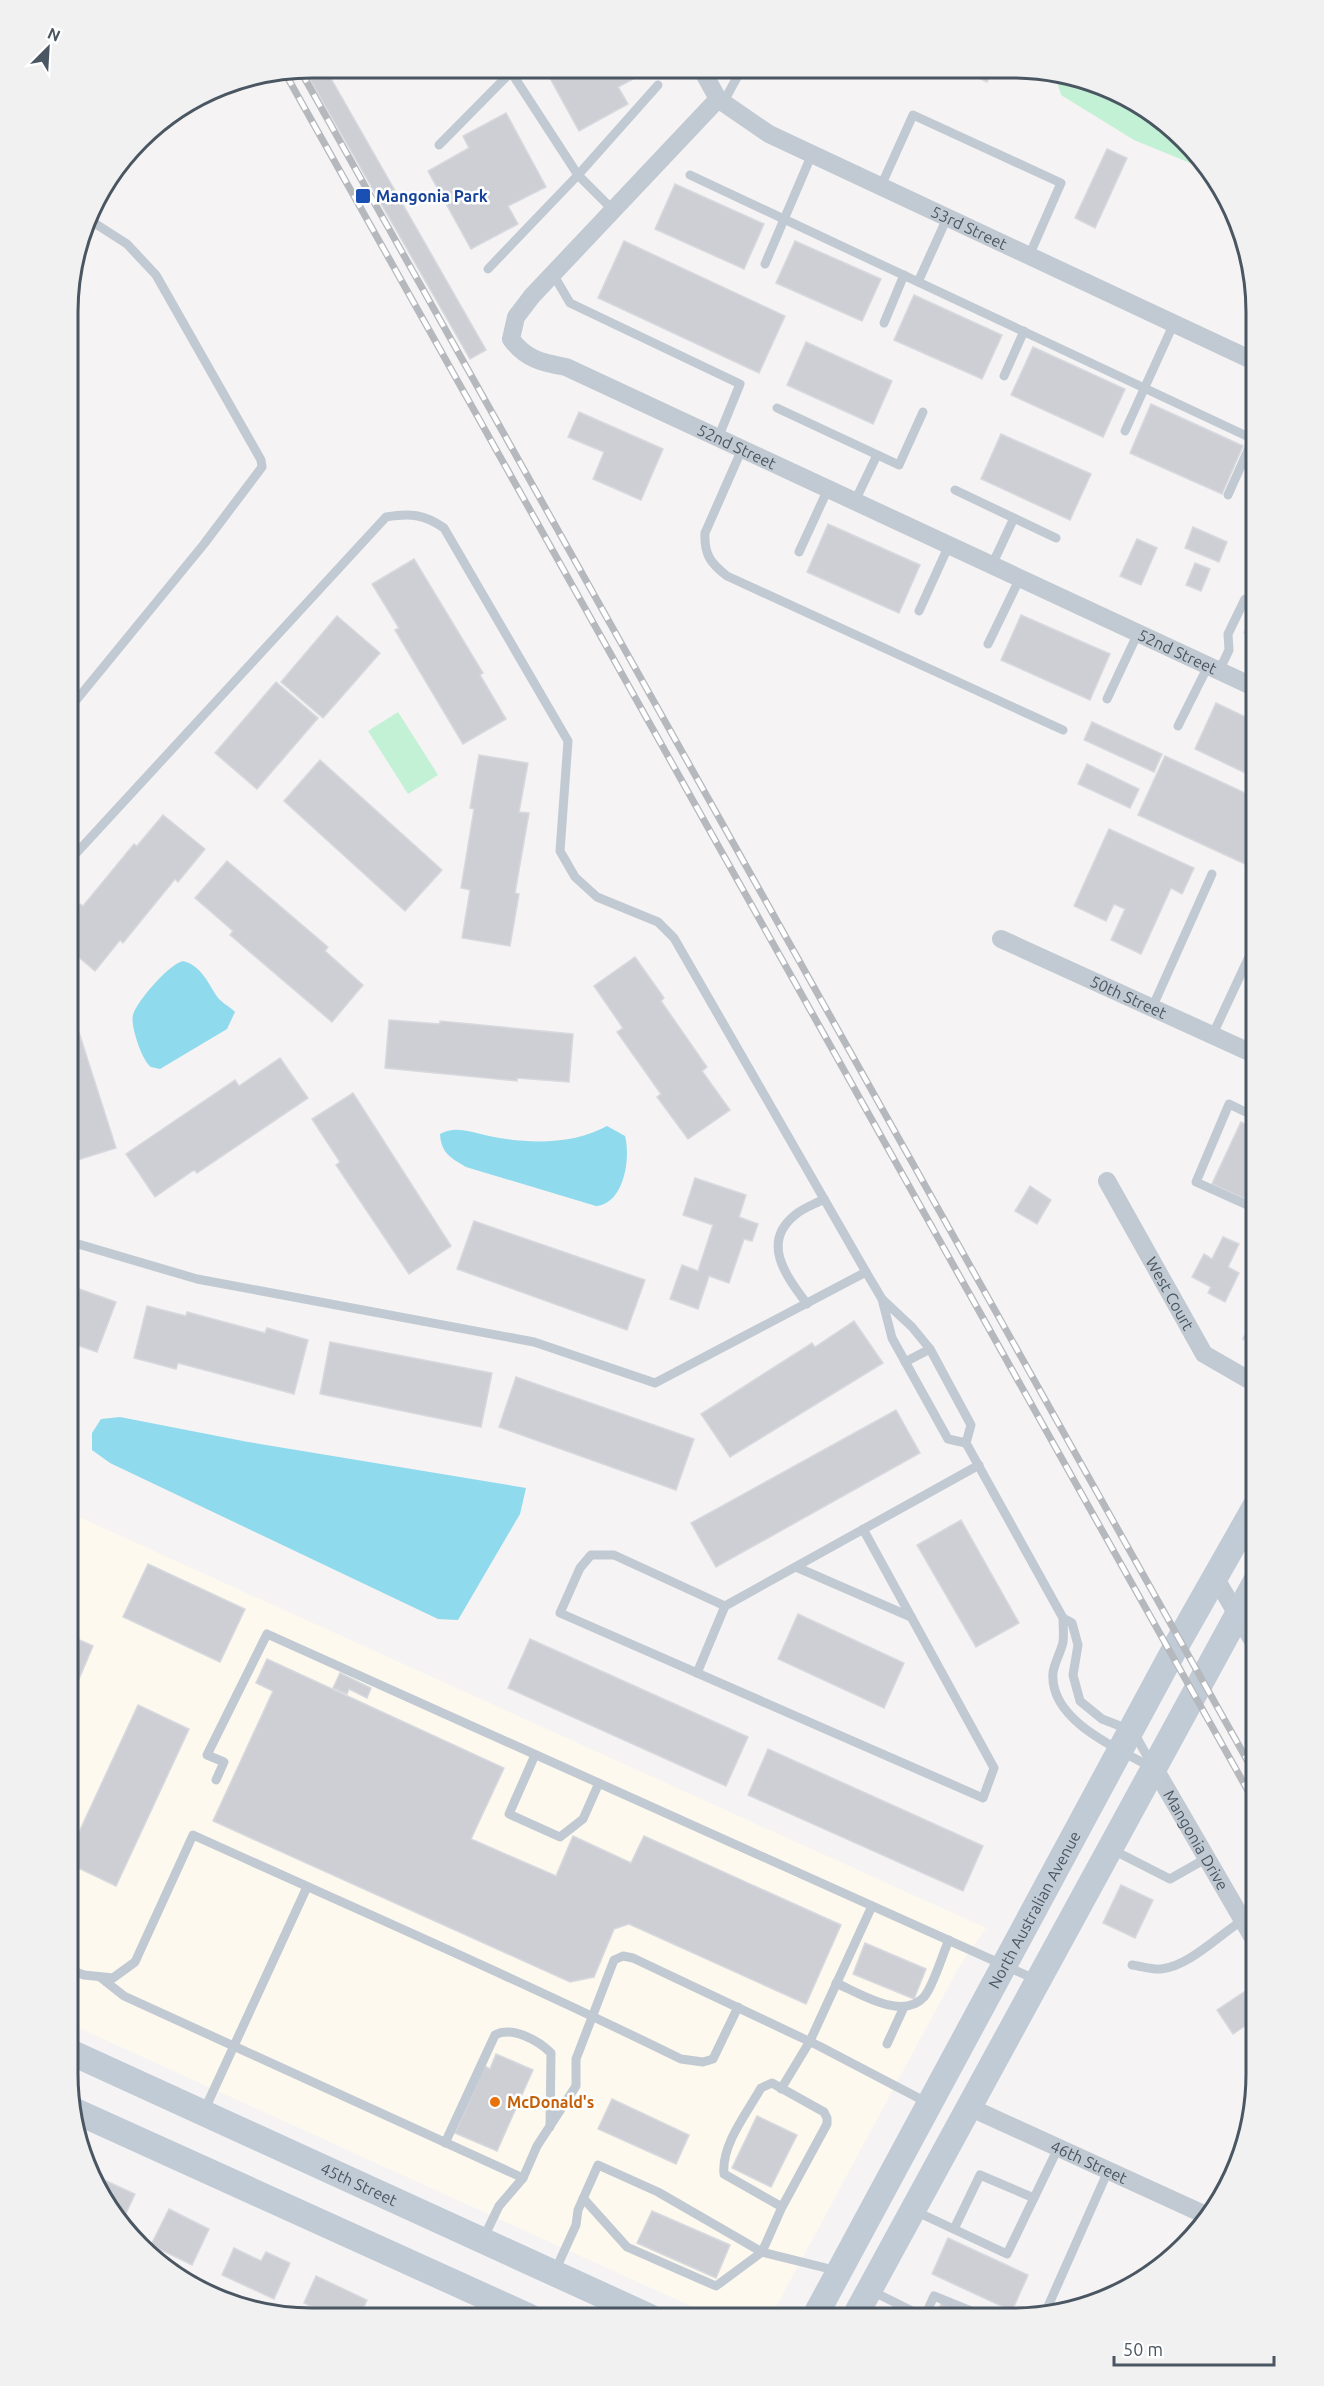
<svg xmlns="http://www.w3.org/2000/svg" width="1324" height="2386" font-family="Ubuntu,sans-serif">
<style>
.commercial{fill:#fdf9ef}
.green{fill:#c3f1d5}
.water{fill:#90daee}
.building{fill:#cdcfd5;stroke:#d7d9de;stroke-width:1.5}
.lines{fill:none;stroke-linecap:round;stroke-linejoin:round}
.lane{stroke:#c1cad2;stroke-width:9}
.street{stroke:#c1cad2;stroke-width:18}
.secondary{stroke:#c1cbd6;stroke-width:26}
.rail-casing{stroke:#b5b8bd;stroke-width:7}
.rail{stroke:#fff;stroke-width:4.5;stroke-dasharray:14;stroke-linecap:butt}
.transit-dot{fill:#1a4fb4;stroke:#fff;stroke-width:2}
.food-dot{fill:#e8710a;stroke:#fff;stroke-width:2}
.labels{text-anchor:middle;stroke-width:5;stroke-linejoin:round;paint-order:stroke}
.transit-label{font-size:16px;font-weight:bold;fill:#164399;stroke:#fff;text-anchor:start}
.street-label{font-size:16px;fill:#4a5661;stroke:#fff}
.food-label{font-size:16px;font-weight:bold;fill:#c56008;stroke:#fff;text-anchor:start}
.rim{fill:none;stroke:#4a5661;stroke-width:3}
</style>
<rect width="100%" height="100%" fill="#f5f3f3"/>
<polygon class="commercial" points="68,1512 986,1928 959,1967 776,2307 758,2318 717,2318 68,2023"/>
<g class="green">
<polygon points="1054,72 1120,93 1173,128 1212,172 1134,140 1061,95"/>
<polygon points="398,712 438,775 408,794 368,731"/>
</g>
<g class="water">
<path d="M183,961C200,965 208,982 216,995C220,1002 229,1006 235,1012L227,1029L160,1069C157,1068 154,1068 151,1067C142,1061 130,1025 133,1015C137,1001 169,964 183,961Z"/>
<path d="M607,1126L625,1136C631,1158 624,1204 596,1206L466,1167C451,1158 441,1153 440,1134C457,1125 472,1133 489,1136C527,1144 573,1145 607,1126Z"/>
<polygon points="120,1417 248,1442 526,1488 520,1514 458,1620 438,1619 110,1463 92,1450 92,1433 101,1419"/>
</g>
<g class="building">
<polygon points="325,68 486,350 470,359 304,69"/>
<polygon points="545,69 650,70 618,87 628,104 579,131"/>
<polygon points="967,72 992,72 987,82"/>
<polygon points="506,113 546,187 508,206 518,224 471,249 428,171 469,148 463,136"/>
<polygon points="1107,149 1127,158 1095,228 1075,218"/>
<polygon points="675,184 764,224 744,269 655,229"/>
<polygon points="624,241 785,316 759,373 598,298"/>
<polygon points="795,241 881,279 862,321 776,283"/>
<polygon points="914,295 1002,335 982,379 894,340"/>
<polygon points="806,342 892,381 873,424 787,385"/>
<polygon points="1033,347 1125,389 1103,437 1011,395"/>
<polygon points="1151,404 1243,446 1222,494 1130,453"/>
<polygon points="579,412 663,449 641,500 593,479 604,452 568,437"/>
<polygon points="1001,434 1091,474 1070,520 981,479"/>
<polygon points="828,524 920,565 899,613 807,572"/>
<polygon points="1193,527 1227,542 1219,562 1185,548"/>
<polygon points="1137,539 1157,548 1141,585 1120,576"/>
<polygon points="414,559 483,673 480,675 506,719 463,744 395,630 399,628 372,584"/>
<polygon points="1195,563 1210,569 1201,591 1186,585"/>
<polygon points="1256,605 1256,638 1244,633"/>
<polygon points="1021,615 1110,654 1090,700 1001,660"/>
<polygon points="337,616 380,653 323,718 281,682"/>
<polygon points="276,682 318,718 257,789 215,753"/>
<polygon points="1216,703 1256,722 1256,778 1195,749"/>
<polygon points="1092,722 1162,754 1154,772 1084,740"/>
<polygon points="479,755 528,763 519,812 529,813 515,893 519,894 510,946 462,938 470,890 461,888 474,809 470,808"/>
<polygon points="1165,756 1256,798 1256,869 1138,815"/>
<polygon points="320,760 442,870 405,911 284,801"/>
<polygon points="1087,764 1139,789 1130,808 1078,784"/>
<polygon points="163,815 205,849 178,882 175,879 123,943 120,940 95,971 69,949 69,917 80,904 83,906 134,844 137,846"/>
<polygon points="1109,829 1194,868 1182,894 1171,888 1141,954 1111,940 1125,909 1114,904 1106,921 1074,906"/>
<polygon points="227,861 328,947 325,951 363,985 332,1022 230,935 233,931 195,898"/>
<polygon points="635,957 664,998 661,1001 707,1067 702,1071 730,1110 688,1139 657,1097 661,1094 617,1032 623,1028 594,986"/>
<polygon points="69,1010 72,1021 75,1020 116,1148 71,1162 69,1154"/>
<polygon points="389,1020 440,1024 440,1021 573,1034 569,1082 517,1078 517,1081 385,1068"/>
<polygon points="280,1058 308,1098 197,1173 194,1170 155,1197 126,1154 235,1080 239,1086"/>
<polygon points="353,1093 451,1246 409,1274 336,1165 340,1162 312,1119"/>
<polygon points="1241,1122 1256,1129 1256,1204 1212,1184"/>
<polygon points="695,1178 746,1195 739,1217 758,1224 752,1241 744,1239 729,1283 709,1276 698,1309 670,1299 682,1265 698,1271 713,1225 683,1215"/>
<polygon points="1030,1186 1051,1200 1037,1224 1015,1211"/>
<polygon points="474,1221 645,1280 627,1330 457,1269"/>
<polygon points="1223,1237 1239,1244 1228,1267 1239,1273 1225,1302 1208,1293 1211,1287 1192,1277 1204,1254 1212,1259"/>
<polygon points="68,1285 116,1302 97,1352 68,1342"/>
<polygon points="147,1306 186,1316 187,1312 265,1333 267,1328 308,1340 294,1394 178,1363 176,1369 134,1358"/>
<polygon points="1256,1313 1256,1346 1243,1339"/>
<polygon points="854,1321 883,1363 730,1457 701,1414 812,1343 815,1347"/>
<polygon points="330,1342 492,1373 481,1427 320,1394"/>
<polygon points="516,1377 694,1439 676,1490 499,1427"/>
<polygon points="896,1410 920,1453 716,1567 691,1523"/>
<polygon points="961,1520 1019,1623 976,1647 917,1545"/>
<polygon points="148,1564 245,1609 220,1662 123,1617"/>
<polygon points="798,1614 904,1663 884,1708 778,1659"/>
<polygon points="68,1635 93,1646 68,1705"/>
<polygon points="530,1639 748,1737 726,1786 508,1688"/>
<polygon points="267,1659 504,1768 471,1839 556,1876 573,1836 631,1863 644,1836 841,1925 806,2004 629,1924 614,1929 594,1977 570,1982 213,1821 273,1691 256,1683"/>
<polygon points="340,1673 371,1688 367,1698 349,1689 347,1694 333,1688"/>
<polygon points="138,1705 189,1729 116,1886 68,1863 68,1856"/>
<polygon points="768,1749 983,1846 963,1891 748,1795"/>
<polygon points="1121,1885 1153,1900 1135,1938 1103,1923"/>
<polygon points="865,1943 926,1969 914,1999 853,1974"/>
<polygon points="1247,1990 1256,2004 1256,2031 1251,2022 1233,2034 1217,2010"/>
<polygon points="496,2054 533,2070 497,2151 455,2133 485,2066 490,2069"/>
<polygon points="612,2099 689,2135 676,2164 598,2129"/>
<polygon points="757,2116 797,2135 771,2187 732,2168"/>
<polygon points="91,2174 135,2194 121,2224 109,2210"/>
<polygon points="169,2209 209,2229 192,2265 151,2245"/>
<polygon points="652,2211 730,2245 716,2278 637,2243"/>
<polygon points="948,2238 1028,2275 1012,2311 932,2274"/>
<polygon points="234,2248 261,2261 266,2252 290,2263 274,2299 222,2275"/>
<polygon points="316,2276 367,2300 359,2317 332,2317 304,2303"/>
<polygon points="942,2302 976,2318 934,2318"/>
</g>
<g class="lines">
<g class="lane">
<polyline points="511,72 578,175 613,210"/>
<polyline points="723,103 741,70"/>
<polyline points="439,145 514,69"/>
<polyline points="690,175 1253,439 1228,495"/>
<polyline points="881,186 913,115 1061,183 1029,256"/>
<polyline points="765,264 812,154"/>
<polyline points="488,269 578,175 658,85"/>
<polyline points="553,274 570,303 740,384 718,438"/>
<polyline points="918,282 947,218"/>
<polyline points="884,323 904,275"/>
<polyline points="1004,376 1024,331"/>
<polyline points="777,408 899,465 923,412"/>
<polyline points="1125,431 1174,323"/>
<path d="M742,449L705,533C704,554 710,563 727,576L1063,730"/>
<polyline points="955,490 1056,538"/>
<polyline points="855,501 877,455"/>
<polyline points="799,552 828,489"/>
<polyline points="992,565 1014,518"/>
<polyline points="919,611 949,545"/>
<polyline points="988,644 1020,578"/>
<polyline points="1219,671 1229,650 1228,634 1245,599"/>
<polyline points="1107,699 1138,633"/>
<polyline points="69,709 204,544 262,467 261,460 156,275 127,244 88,219"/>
<polyline points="1178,726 1208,666"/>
<path d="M69,861L386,517C410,513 424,514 444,528L568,741L560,851L575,877L597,897L658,922L674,938L866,1272L882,1299L912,1327L930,1349L971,1425L966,1443L1063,1618C1063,1626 1064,1634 1063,1642C1061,1652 1054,1663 1053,1673C1049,1721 1120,1750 1153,1768"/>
<polyline points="1152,1008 1212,874"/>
<polyline points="1212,1036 1256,942"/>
<polyline points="1256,1209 1196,1182 1229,1104 1256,1117"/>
<polyline points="68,1241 197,1279 534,1342 655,1383 866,1272"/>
<polyline points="882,1299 892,1338 948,1439 966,1443"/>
<path d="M807,1304C787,1277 760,1243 795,1215C803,1208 815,1204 824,1199"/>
<polyline points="905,1362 930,1349"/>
<polyline points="863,1529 994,1768 983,1798 560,1613 580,1568 591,1555 614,1555 725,1606 979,1465"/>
<polyline points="796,1567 911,1617"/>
<polyline points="1063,1618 1072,1623 1078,1645 1073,1675 1080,1701 1102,1719 1133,1731 1152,1765"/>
<polyline points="697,1673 725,1606"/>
<polyline points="535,1755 509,1814 560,1837 583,1819 599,1783"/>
<polyline points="216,1780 224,1762 207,1755 267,1634 1037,1980"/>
<polyline points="1111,1849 1170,1879 1207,1858"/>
<path d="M1132,1965C1141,1966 1152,1970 1161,1969C1188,1967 1219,1935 1243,1920"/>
<path d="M68,1969L84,1975L113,1978L135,1962L193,1835C356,1909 520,1980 681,2059L703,2062L713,2059L738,2007"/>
<polyline points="100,1977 124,1996 523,2178"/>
<path d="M836,1983C859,1993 902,2021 924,1997C934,1985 942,1955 949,1940"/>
<polyline points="887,2044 904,2007"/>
<polyline points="781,2089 810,2041 872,1906"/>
<polyline points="204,2111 307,1887"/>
<path d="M445,2143L495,2035C512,2026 538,2040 551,2053L550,2127"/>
<path d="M782,2207L724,2174C721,2145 747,2113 761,2088L772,2083L824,2112L827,2118V2124L782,2207L762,2252L838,2271"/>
<polyline points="915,2211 1007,2254 1058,2148"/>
<polyline points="954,2229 980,2175 1034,2198"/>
<polyline points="483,2239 499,2206 523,2178 537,2146 576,2086 576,2059 614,1960 623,1956 633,1958 819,2046 928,2103"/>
<polyline points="555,2271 576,2225 578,2210 598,2165 658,2192 762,2252 716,2286 627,2247 583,2198"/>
<polyline points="872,2291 924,2317"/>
<polyline points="1045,2313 1108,2171"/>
<polyline points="924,2318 934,2296 988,2318"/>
</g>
<g class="street">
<path id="s1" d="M702,70L718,99L769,134L1256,362"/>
<path id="s2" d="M718,99L532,296L516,317L511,339C525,359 543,363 566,367L1256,688"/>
<path id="s3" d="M1001,939L1256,1055"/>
<path id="s4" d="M1107,1181L1204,1354L1256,1384"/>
<polyline points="1216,1579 1256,1646"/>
<path id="s5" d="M1155,1769L1256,1943"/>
<path id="s6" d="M969,2107L1210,2217"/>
</g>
<g class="secondary">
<path id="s7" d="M68,2051L650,2317"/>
<polyline points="73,2110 530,2317"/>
<path id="s8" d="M814,2318L1180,1639L1256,1505"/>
<polyline points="854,2318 1256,1581"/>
</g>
<g class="rail-casing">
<g id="rail">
<polyline points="300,70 1256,1776"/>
<polyline points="285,73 1256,1805"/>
</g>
</g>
<use href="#rail" class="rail"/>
</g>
<rect class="transit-dot" x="355" y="188" width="16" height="16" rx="3"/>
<circle class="food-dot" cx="495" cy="2102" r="6"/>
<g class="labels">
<g class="transit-label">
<text x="376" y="202">Mangonia Park</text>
</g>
<g class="street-label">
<text dy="6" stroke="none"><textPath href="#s1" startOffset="316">53rd Street</textPath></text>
<text dy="6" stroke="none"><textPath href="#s2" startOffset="572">52nd Street</textPath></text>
<text dy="6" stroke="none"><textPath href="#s2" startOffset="1058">52nd Street</textPath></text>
<text dy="6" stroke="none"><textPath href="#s3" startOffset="140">50th Street</textPath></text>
<text dy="6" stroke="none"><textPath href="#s4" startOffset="129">West Court</textPath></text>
<text dy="6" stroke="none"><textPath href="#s5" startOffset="82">Mangonia Drive</textPath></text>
<text dy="6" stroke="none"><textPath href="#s8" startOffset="464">North Australian Avenue</textPath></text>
<text dy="6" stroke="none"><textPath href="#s6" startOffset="132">46th Street</textPath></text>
<text dy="6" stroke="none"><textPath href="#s7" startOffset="320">45th Street</textPath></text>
</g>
<g class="food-label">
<text x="507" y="2108">McDonald's</text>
</g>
</g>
<path d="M0 0H1324V2386H0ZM312 78H1012A234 234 0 0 1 1246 312V2074A234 234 0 0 1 1012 2308H312A234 234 0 0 1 78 2074V312A234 234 0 0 1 312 78Z" fill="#f1f1f2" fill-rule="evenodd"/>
<path class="rim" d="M312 78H1012A234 234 0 0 1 1246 312V2074A234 234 0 0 1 1012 2308H312A234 234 0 0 1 78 2074V312A234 234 0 0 1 312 78Z"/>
<g transform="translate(48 48) rotate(24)" stroke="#ffffff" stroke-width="4.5" paint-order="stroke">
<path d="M0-4.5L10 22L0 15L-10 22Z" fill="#4a5661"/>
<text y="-9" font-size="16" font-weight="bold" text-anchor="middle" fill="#4a5661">N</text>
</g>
<path d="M1114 2356v9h160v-9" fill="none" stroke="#4a5661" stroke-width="3"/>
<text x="1123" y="2356" font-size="18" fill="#4a5661" stroke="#ffffff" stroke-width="4.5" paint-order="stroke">50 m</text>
</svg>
